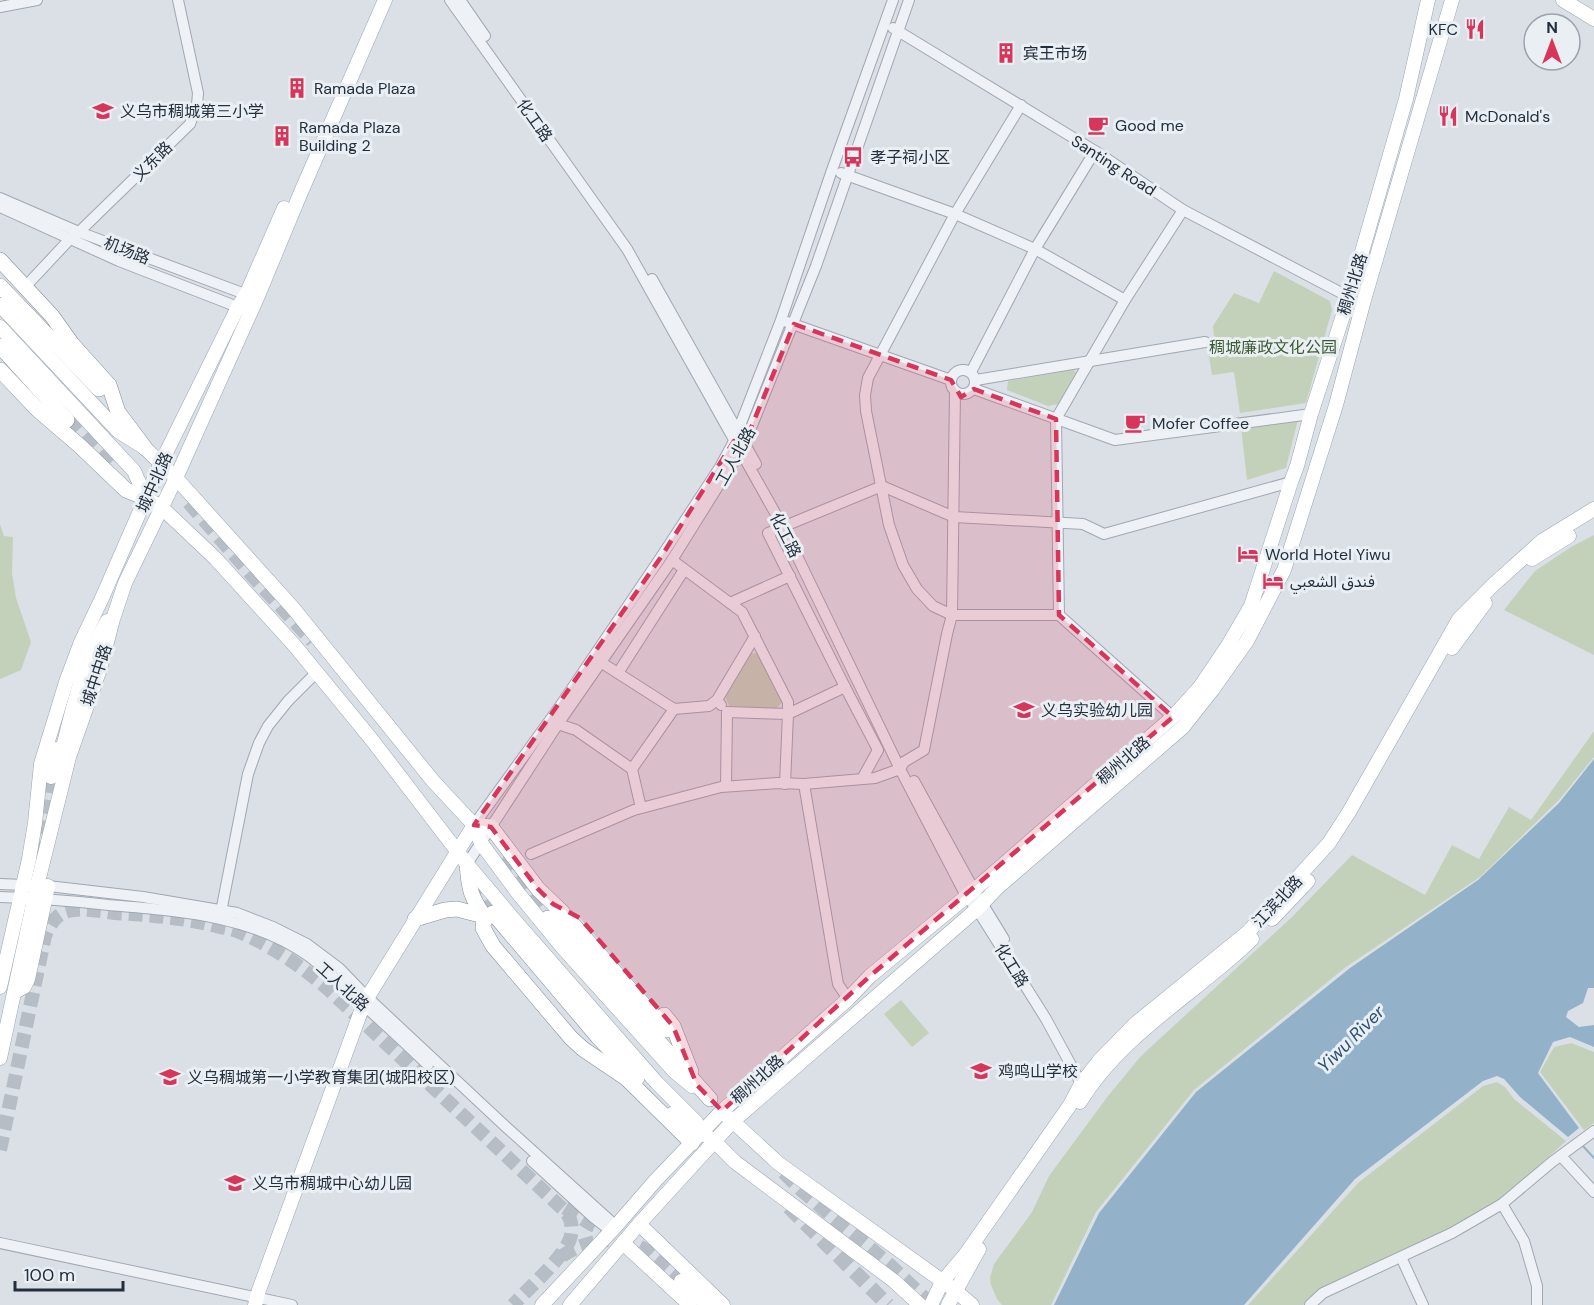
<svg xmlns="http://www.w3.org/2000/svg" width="1594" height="1305" font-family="'DM Sans','Noto Sans Arabic','Noto Sans SC',sans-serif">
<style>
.green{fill:#c3d1bb}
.water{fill:#93b2ca}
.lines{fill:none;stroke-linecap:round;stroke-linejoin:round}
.stream{stroke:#93b2ca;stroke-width:2}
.major-tunnel{stroke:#b6bdc5;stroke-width:14;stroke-dasharray:14 7;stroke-linecap:butt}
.highway-tunnel{stroke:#b6bdc5;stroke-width:15;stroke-dasharray:15 8;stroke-linecap:butt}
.minor-casing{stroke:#a0a7b1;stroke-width:12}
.major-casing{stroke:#99a6b3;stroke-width:15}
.highway-casing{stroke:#818f9e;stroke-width:16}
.minor{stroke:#eef1f5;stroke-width:10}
.major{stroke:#fff;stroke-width:14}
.highway{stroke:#fff;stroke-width:15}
.marked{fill:#d73559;fill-opacity:0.2;stroke:#d73559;stroke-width:4.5;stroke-dasharray:12 8;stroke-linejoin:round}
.labels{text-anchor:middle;stroke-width:6;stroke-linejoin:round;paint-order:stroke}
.poi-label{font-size:16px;fill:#242f3d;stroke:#eaeff4;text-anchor:start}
.street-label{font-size:16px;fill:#242f3d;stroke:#eaeff4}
.park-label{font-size:16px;fill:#3c5a30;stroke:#eaeff4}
.water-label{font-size:18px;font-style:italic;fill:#2c5174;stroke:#eaeff4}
</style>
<rect width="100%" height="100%" fill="#dbe0e7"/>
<g class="green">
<polygon points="1274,271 1330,301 1332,310 1306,403 1240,413 1234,372 1212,375 1208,350 1215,349 1213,326 1234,293 1259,303"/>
<polygon points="1073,370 1076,372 1059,404 1048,406 1007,390 1008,381"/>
<polygon points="1298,420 1286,468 1247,480 1241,428"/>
<polygon points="0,524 4,536 13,537 12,573 16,598 31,642 21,670 0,679"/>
<polygon points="1594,535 1594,655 1504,610 1535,571 1571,547"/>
<polygon points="748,653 761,654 783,701 776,709 729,706 724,694"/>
<polygon points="1594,731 1594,757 1559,800 1480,877 1346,967 1194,1090 1096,1212 1051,1305 1002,1305 997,1299 991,1285 990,1278 994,1264 1032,1212 1049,1176 1108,1096 1141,1056 1292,917 1352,855 1425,895 1452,845 1479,859 1509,807 1531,820"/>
<polygon points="901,1000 929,1033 912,1047 884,1014"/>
<polygon points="1571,1043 1594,1052 1594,1123 1584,1130 1540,1072 1554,1047"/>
<polygon points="1497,1082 1505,1087 1514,1099 1566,1141 1505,1197 1450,1229 1321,1288 1303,1305 1248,1305 1359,1182 1483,1086"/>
</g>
<polygon class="water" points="1594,759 1594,988 1588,988 1583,1003 1568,1011 1566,1017 1579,1027 1594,1025 1594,1047 1570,1037 1553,1042 1538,1073 1579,1128 1568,1137 1520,1097 1504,1079 1497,1076 1483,1081 1355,1179 1244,1305 1054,1305 1099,1213 1196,1092 1350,968 1478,880 1559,803"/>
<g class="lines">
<polyline class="stream" points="1582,1145 1594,1158"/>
<g class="major-tunnel">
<polyline points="29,896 51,777"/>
<path d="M0,1150L45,936C49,927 54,916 65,912C80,907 100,911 115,913C151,915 185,918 220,927C227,928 235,930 242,933C273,947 301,966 327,988L566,1212C572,1220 573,1229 570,1239C563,1258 528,1289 513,1305"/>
<polyline points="565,1208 591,1224 632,1242 650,1253 681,1281"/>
<path d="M562,1256C577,1246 590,1242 608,1240"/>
</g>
<g class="highway-tunnel">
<polyline points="67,420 110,466"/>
<polyline points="189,502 255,578 313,641"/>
<polyline points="499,862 518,880 548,918"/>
<polyline points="477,879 493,913"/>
<polyline points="784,1172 801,1189 889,1265 931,1305"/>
<polyline points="789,1207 888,1305"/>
</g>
<g class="minor-casing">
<g id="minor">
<polyline points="450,0 627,249 783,527 900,769 966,896 977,909 1046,1019 1084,1089"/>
<polyline points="460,0 485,36"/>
<polyline points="0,7 37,0"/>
<polyline points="893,28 1095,151 1183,210 1349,297"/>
<polyline points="1021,105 955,214 868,378 865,395 866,411 889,525 903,565 917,589 933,606 952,615 1059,615"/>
<polyline points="841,173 955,214 1035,249 1125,300"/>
<polyline points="0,198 79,232 253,297"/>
<polyline points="0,207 119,261 243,309"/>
<polyline points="652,279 756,464"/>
<polyline points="25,287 70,239 79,232 190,124 197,105 198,93 178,0"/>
<polyline points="787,322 951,380"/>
<circle cx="963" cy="382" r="12"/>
<polyline points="971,372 1035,249 1095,151"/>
<polyline points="976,380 1205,342"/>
<polyline points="974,389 1115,440 1311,414"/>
<polyline points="672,560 742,612 788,702 788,714 845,687"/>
<polyline points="730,603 790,576"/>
<polyline points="602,663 674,709 709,706 717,700"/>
<polyline points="618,673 684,570"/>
<polyline points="721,705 717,700 755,636"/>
<polyline points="1173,717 1059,615 1056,419 1125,300 1183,210"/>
<polyline points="558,724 576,730 632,769"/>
<polyline points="862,779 878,750 845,687 768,533 882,486 954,517 1083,524 1104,534 1291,482"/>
<polyline points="914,781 974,890 1004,939"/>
<polyline points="804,784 838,984 848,999"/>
<polyline points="726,786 727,712 788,714 785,784"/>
<polyline points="641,808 632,769 674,709"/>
<polyline points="474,825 558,709 661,557 720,467 734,441 781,320 832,170 893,0"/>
<polyline points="531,854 634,810 721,787 778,783 804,784 875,778 900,769 904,762 924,750 947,634 952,615 955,391"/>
<polyline points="467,864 558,724 672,560 745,443 816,266 909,0"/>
<polyline points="0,884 48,886 143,897 237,913 273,927 307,944 339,968 367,997 505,1126 616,1226"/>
<path d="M0,897C37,898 73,901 109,905C178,911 252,915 310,957C328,971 345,987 361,1003C384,1023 406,1044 428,1065"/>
<polyline points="220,917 248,774 259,743 268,726 288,701 316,673"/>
<polyline points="1561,1156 1594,1192"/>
<polyline points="532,1161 593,1217 611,1231"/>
<polyline points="1502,1204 1524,1241 1537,1286 1537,1305"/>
<polyline points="0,1243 292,1305"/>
<polyline points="1401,1257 1423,1305"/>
<polyline points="1310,1305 1323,1293 1452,1233 1502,1204 1552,1162 1594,1131"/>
</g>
</g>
<g class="major-casing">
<g id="major">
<polyline points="1563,0 1594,19"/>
<polyline points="0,305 118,431 145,448 176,478 293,608 433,781 474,825 481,843 518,893 563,948 674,1071 692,1086"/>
<polyline points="0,327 134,471 146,498 161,507 216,559 295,646 372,740 467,864 516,922 657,1083 696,1122 701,1132 714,1141 735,1162 894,1281 920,1305"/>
<polyline points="1532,559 1569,536"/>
<polyline points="1452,648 1485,603"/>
<path d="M60,759C72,712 82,663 107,621"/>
<polyline points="51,777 57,749"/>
<polyline points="1272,919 1308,881"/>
<polyline points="0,987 29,859 35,823 41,764 66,682 81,642 102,598 161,463 238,307 246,295 284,208"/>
<polyline points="15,992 24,987 28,979 48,886"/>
<polyline points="0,1058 37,886 69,757 100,669 113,619 125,583 176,478 257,298 301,192 385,0"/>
<path d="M1080,1102C1121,1034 1196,994 1252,939"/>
<polyline points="727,1116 778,1163 956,1291 972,1305"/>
<polyline points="639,1224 723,1305"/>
<polyline points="623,1243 690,1305"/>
<polyline points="681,1281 708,1305"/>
<polyline points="255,1305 259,1290 364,1003 474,825"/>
<polyline points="542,1305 616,1226 655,1181 722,1111 848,999 870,976 974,890 1173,717 1200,687 1227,647 1251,606 1291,482 1297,466 1311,414 1349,297 1406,99 1428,0"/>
<polyline points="570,1305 639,1224 732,1122 977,909 997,888 1183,727 1213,689 1247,641 1284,570 1336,405 1364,300 1452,0"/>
<polyline points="931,1305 942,1282 965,1255 1070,1105 1081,1084 1099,1061 1135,1024 1248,932 1329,843 1349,812 1459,619 1493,585 1542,541 1594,509"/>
<polyline points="948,1305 979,1249"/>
</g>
</g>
<g class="highway-casing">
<g id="highway">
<polyline points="0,260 52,316 72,344 109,385 118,412 145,448"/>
<polyline points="0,286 99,389"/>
<polyline points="0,346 67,420"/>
<polyline points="0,370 38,410 80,446 126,490 146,498"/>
<polyline points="474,825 491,827 538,889 562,912 666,1030"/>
<path d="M467,864C469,891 471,897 486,919"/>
<polyline points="493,913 598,1037 637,1078"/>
<polyline points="548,918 710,1099"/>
<polyline points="415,919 445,910 457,909 484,916 483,928 493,946 571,1038 583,1049 626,1078 692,1143"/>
<polyline points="664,1015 673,1026 691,1072"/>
<polyline points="673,1114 680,1120 701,1132"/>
</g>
</g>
<use href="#minor" class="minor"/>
<use href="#major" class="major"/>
<use href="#highway" class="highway"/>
</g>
<path class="marked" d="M794,324L951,380L961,397L974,389L1056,419L1059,615L1173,717L870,976L722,1111L697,1085L673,1026L580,918L553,904L538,889L491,827L474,825L661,557L734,441L741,452Z"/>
<defs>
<g id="restaurant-bare" transform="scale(1.62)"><path d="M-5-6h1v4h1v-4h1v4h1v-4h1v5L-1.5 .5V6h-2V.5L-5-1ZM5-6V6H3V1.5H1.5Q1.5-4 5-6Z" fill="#d73559" stroke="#eaeff4" stroke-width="2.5" paint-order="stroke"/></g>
<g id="building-bare" transform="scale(1.62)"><path d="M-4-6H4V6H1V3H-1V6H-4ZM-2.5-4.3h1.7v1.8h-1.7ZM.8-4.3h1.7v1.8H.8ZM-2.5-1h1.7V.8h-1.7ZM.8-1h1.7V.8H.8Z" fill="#d73559" stroke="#eaeff4" stroke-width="2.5" paint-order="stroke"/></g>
<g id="school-bare" transform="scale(1.62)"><path d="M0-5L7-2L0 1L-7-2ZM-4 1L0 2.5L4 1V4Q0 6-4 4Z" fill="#d73559" stroke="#eaeff4" stroke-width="2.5" paint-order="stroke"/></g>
<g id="cafe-bare" transform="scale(1.62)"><path d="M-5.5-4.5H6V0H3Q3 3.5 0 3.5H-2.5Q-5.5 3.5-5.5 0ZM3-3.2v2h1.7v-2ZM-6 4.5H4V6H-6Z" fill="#d73559" stroke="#eaeff4" stroke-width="2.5" paint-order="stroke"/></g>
<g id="bus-bare" transform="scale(1.62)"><path d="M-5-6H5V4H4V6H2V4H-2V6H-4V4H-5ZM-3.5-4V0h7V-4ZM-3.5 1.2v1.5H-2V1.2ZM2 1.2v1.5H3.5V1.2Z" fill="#d73559" stroke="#eaeff4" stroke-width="2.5" paint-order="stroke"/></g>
<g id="hotel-bare" transform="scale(1.62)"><path d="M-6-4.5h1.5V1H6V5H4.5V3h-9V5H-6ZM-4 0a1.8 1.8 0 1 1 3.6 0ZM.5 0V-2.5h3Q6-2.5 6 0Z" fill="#d73559" stroke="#eaeff4" stroke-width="2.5" paint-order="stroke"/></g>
</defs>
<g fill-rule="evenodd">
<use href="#restaurant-bare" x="1475" y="29"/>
<use href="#building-bare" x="1006" y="53"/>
<use href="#building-bare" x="297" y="88"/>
<use href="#school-bare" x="103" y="111"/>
<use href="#restaurant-bare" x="1448" y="116"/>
<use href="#cafe-bare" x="1098" y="125"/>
<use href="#building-bare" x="282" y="136"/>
<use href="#bus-bare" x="853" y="157"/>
<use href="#cafe-bare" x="1135" y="423"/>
<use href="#hotel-bare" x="1248" y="554"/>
<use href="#hotel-bare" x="1273" y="581"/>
<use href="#school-bare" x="1024" y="710"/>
<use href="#school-bare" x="981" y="1071"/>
<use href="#school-bare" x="170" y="1077"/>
<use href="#school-bare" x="235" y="1183"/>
</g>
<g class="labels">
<g class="poi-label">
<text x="1458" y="35" text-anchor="end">KFC</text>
<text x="1023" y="59">宾王市场</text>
<text x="314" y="94">Ramada Plaza</text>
<text x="120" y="117">义乌市稠城第三小学</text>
<text x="1465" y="122">McDonald's</text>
<text x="1115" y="131">Good me</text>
<text x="299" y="133">Ramada Plaza<tspan x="299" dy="18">Building 2</tspan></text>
<text x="870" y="163">孝子祠小区</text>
<text x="1152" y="429">Mofer Coffee</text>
<text x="1265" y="560">World Hotel Yiwu</text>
<text x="1290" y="587">فندق الشعبي</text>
<text x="1041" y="716">义乌实验幼儿园</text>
<text x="998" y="1077">鸡鸣山学校</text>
<text x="187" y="1083">义乌稠城第一小学教育集团(城阳校区)</text>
<text x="252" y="1189">义乌市稠城中心幼儿园</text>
</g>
<g class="street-label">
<text transform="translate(535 120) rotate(55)" y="6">化工路</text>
<text transform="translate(152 161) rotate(-45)" y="6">义东路</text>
<text transform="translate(1114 165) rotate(33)" y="6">Santing Road</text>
<text transform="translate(127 250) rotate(21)" y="6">机场路</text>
<text transform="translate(1352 284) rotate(-73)" y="6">稠州北路</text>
<text transform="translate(735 456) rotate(-61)" y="6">工人北路</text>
<text transform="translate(154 482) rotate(-66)" y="6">城中北路</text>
<text transform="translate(786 535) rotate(63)" y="6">化工路</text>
<text transform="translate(96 675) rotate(-72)" y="6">城中中路</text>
<text transform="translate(1123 760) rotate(-41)" y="6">稠州北路</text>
<text transform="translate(1277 901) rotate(-47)" y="6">江滨北路</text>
<text transform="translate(1012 965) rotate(58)" y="6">化工路</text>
<text transform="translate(343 986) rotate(42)" y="6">工人北路</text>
<text transform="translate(757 1079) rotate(-42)" y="6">稠州北路</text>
</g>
<g class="park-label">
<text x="1273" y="353">稠城廉政文化公园</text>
</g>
<g class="water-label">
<text transform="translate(1351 1039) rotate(-45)" y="6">Yiwu River</text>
</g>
</g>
<g transform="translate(1552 42)"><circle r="28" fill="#eaeff4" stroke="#9ba2ab" stroke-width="1.5"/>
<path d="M0-4.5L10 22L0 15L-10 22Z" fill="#d73559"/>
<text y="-9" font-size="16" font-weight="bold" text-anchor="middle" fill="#242f3d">N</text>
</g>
<path d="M15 1281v9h108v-9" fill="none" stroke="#242f3d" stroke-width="3"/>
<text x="24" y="1281" font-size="18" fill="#242f3d" stroke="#eaeff4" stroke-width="4.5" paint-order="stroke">100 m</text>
</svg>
